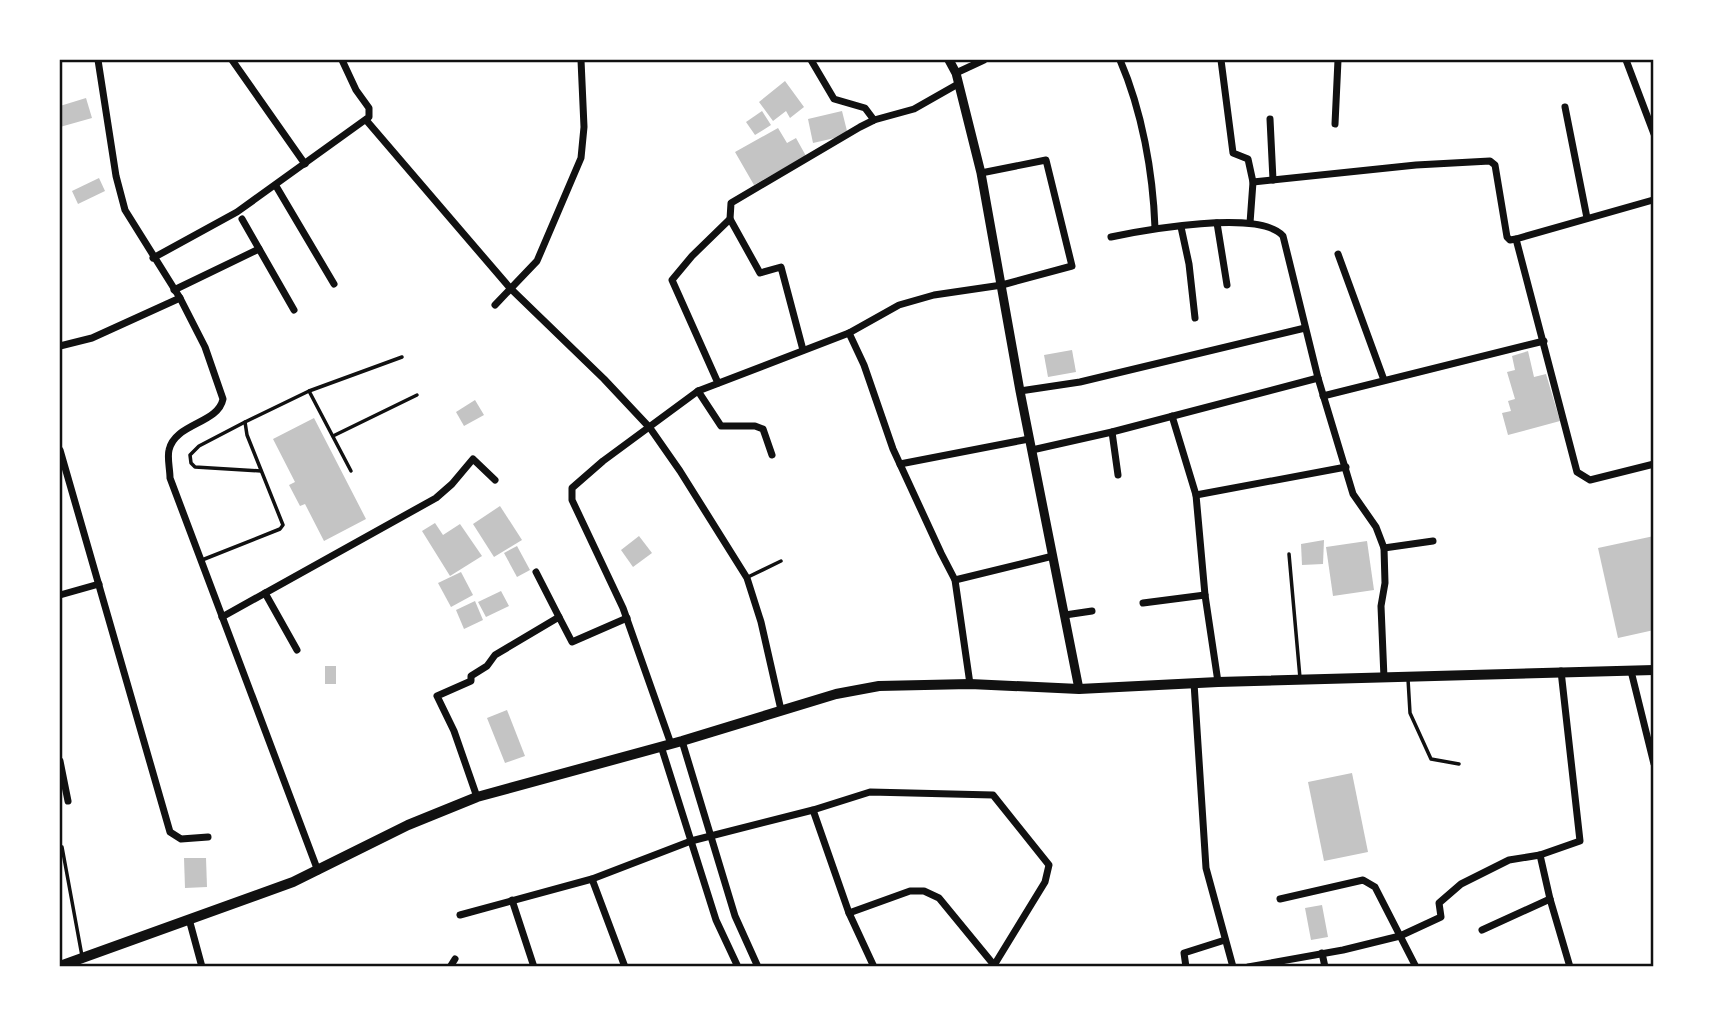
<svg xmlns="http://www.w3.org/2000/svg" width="1713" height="1026" font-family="'Crimson Pro',serif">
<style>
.building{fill:#c4c4c4}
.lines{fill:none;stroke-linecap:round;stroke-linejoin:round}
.service{stroke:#111;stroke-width:3.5}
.minor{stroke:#111;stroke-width:7}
.tertiary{stroke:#111;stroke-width:9}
.secondary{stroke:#111;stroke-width:10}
.neatline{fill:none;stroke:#111;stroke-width:2.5}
</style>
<rect width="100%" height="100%" fill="#fff"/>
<g class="building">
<polygon points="785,81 804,107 790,118 786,111 773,121 759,102"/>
<polygon points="86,98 92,118 60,127 60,106"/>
<polygon points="762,111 771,125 755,135 746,122"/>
<polygon points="842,111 848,135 813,143 808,119"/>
<polygon points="778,128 787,143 796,138 806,156 754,185 735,152"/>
<polygon points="99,178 105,191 78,204 72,191"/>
<polygon points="1072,350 1076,372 1048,377 1044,355"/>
<polygon points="1528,351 1534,377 1546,374 1560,421 1508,435 1502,413 1511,411 1508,401 1515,399 1507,372 1515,370 1512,356"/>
<polygon points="475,400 484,415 464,426 456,412"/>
<polygon points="314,418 366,519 324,541 305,504 300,506 289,485 295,482 273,439"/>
<polygon points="500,506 522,540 494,557 473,524"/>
<polygon points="435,523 443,535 460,524 482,556 450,576 422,531"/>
<polygon points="639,536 652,553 633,567 621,550"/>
<polygon points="1654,536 1654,630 1618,638 1598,548"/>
<polygon points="1324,540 1323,564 1302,565 1301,544"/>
<polygon points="1367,541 1374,590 1333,596 1326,547"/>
<polygon points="517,546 530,570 517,577 504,553"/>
<polygon points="461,572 473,595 451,607 438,583"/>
<polygon points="501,591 509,606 486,617 478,602"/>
<polygon points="475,601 483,620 464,629 456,610"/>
<rect x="325" y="666" width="11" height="18"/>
<polygon points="507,710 525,756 505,763 487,718"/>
<polygon points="1352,773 1368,852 1324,861 1308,782"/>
<polygon points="184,858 206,858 207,887 185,888"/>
<polygon points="1322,905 1328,937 1311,940 1305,908"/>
</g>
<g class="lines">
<g class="service">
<polyline points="309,391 351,471"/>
<polyline points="245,422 199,446 190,455 191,463 195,467 261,471"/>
<polyline points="333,436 417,395"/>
<polyline points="1289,554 1300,678"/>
<polyline points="202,560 280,529 283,525 247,435 245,422 309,391 402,357"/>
<polyline points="748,577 781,561"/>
<polyline points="1408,679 1410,713 1431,759 1459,764"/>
<polyline points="62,847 82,956"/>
</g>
<g class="minor">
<path d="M98,60L116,176L125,210L180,298L205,347L223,399C218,424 175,423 169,450C167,458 170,469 170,478L318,871"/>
<polyline points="232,60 305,164"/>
<polyline points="811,60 834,99 865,108 874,120"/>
<path d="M1120,60C1142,111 1153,172 1155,228"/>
<polyline points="1221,60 1233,153 1248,159 1253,182 1250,223"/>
<polyline points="1626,60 1654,134"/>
<polyline points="956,73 984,60"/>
<polyline points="1565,107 1587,218"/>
<polyline points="1270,119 1273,180"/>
<polyline points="366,120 510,288 604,379 650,428 680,471 747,578 761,622 781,710"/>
<polyline points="1335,124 1338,60"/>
<polyline points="1253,182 1416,165 1490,161 1495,165 1507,237 1510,240 1516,239"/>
<polyline points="276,186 334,284"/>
<polyline points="1653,200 1516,239 1577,472 1590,480 1654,464"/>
<polyline points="242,219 294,310"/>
<polyline points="730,219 760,273 781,267 803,350"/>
<polyline points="1217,223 1227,285"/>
<polyline points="1181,227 1189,264 1195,318"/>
<path d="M1111,237C1144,230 1260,209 1283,236L1318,378L1353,494L1376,527L1384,548L1385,583L1381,606L1384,678"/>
<polyline points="1338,254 1384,380"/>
<polyline points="153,258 237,212 369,117 369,108 356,90 342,60"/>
<polyline points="174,290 259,249"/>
<polyline points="495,305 537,261 581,158 584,127 581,60"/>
<polyline points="849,333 864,365 893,449 941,553 955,580 970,684"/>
<polyline points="60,346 92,338 180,298"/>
<polyline points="718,383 672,280 692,256 730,219 731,203 860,127 874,120 914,109 958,84"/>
<polyline points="698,391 721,426 755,426 763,429 772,455"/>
<polyline points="1020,391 1080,382 1305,328"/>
<polyline points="1323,396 1544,341"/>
<polyline points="1172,416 1196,495 1205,595 1218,682"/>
<polyline points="1112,432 1118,475"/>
<polyline points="60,450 170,832 181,839 208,837"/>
<polyline points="1032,450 1112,432 1318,378"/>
<polyline points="900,464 1029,439"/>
<polyline points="1196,495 1346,467"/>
<polyline points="1384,548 1433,541"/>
<polyline points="536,572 559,617"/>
<polyline points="955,580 1053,556"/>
<polyline points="265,593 297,650"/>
<polyline points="60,595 99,584"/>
<polyline points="1143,603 1205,595"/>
<polyline points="1065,615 1092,611"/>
<polyline points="222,617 436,498 452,484 473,459 495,480"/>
<polyline points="1631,671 1654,764"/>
<polyline points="1194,683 1206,868 1233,967"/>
<polyline points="682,741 735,916 758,967"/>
<polyline points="671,744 623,608 572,500 572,488 603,461 698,391 849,333 899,305 934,295 1002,285 1072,266 1046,160 981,173"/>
<polyline points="661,746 716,920 738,967"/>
<polyline points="60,761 68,801"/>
<polyline points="477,797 454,731 437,696 471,681 471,676 487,666 495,655 559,617 572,642 627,618"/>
<polyline points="813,810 849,913 874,967"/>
<polyline points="1540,855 1550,899 1570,967"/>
<polyline points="592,879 625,967"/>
<polyline points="1280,899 1363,880 1375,887 1416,967"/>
<polyline points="512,900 534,967"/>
<polyline points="849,913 910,891 924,891 939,898 994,965"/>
<polyline points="460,915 592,879 691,841 813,810 870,792 993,795 1049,865 1045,882 993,967"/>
<polyline points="189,919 202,967"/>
<polyline points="1482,930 1550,899"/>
<polyline points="1322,953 1325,967"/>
<polyline points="450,967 455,959"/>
<polyline points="1186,967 1184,953 1225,940"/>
<polyline points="1248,967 1343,950 1400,936 1441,917 1439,903 1461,884 1509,860 1540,855 1580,841 1561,671"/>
</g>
<polyline class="tertiary" points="949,60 956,73 981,173 1020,391 1079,689"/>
<polyline class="secondary" points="60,966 293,882 408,825 477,797 682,741 836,694 879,686 970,684 1079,689 1218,682 1654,670"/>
</g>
<rect width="1713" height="1026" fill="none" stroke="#ffffff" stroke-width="122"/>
<rect x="61" y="61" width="1591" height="904" class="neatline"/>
</svg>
